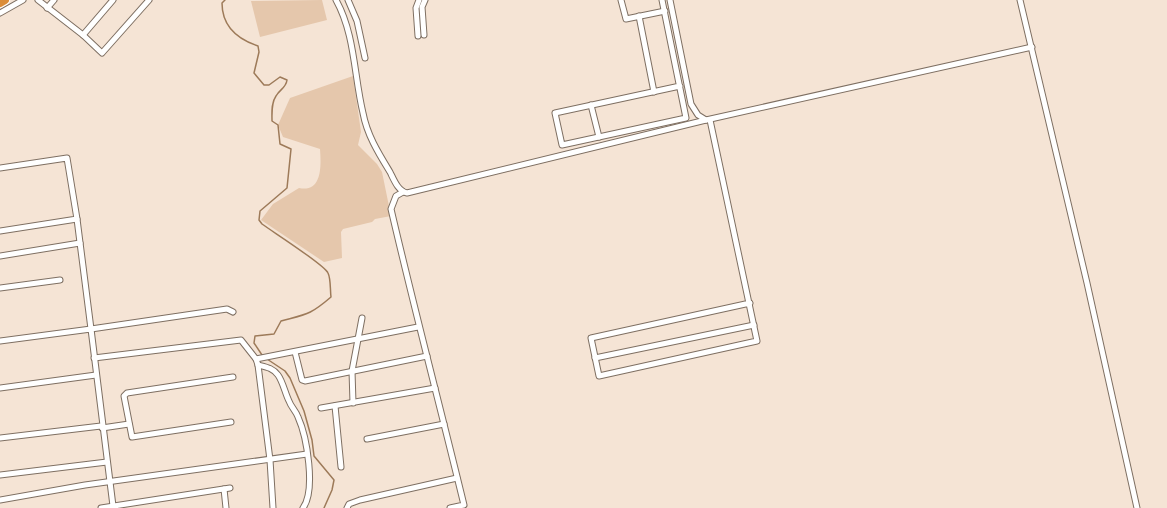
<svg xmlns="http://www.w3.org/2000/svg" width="1167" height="508" font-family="'Archivo Narrow',sans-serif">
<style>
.green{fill:#e5c7ac}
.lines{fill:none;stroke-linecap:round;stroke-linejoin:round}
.stream{stroke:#9d7a59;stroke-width:1.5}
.minor-casing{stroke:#7e6f62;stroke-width:7}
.highway-casing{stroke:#fff;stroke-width:10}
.minor{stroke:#fff;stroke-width:5}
.highway{stroke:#db8d39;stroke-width:8}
</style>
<rect width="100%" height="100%" fill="#f5e4d5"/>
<g class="green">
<polygon points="322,0 327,20 260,37 251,1"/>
<path d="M353,76L361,132L358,145L377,164L382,172L391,216L375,219L372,222L343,229L341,232L342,258L324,262L261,220L273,204L299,188C323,193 321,164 320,149L283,137L278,125L290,98Z"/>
</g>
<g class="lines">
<g class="stream">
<path d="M225,0L222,3C222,26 237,39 258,46L259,52L254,73L264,85H269L280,77L287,80C286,88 280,89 276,96C271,103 272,113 272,121L278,125L280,144L291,149L287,188L260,211L259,220L262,224C273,232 325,265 328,273C331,279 330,290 331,297C310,315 307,314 281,321L274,334L255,336L254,343L262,355"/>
<polyline points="267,359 285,371 290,378 304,411 312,440 314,456 334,480 332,490 324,508"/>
</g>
<g class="minor-casing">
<g id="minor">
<polyline points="38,0 83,35 102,53 149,0"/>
<path d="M336,0C355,34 354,76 363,113C367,135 379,154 390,172C394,180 398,191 407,193L706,120L1032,47"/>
<polyline points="348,0 357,21 365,58"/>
<polyline points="621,0 626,19 665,11"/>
<polyline points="662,0 686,118 562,145 555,113 680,86"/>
<polyline points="670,0 691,104 698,115 706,120"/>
<polyline points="1020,0 1087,283 1137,508"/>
<polyline points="47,8 54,0"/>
<polyline points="0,13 23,0"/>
<polyline points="639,16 654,92"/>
<polyline points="83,35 113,0"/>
<polyline points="424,35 422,7 425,0"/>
<polyline points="418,36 416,8 419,0"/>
<polyline points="591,105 599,137"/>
<polyline points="710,120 757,341 599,376 591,338 750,303"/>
<polyline points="0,168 67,158 77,219 0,231"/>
<path d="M403,192L396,196L391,209C414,308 440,406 464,505L450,508"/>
<polyline points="77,219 91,329 227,309 233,312"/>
<polyline points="0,256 80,243"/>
<polyline points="0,288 60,280"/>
<polyline points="0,341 91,329 113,506"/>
<polyline points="295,352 302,380 305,381 427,356"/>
<polyline points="94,358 241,340 256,359 258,365 270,460 273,508"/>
<polyline points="595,358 754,325"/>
<polyline points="256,359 418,327"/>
<path d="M258,365C266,367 273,368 278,375C283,382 285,393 289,401C291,407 296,411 298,417C307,437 316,490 303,508"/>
<polyline points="0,388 96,375"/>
<polyline points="353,403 352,371 362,318"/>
<polyline points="335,406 341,467"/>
<polyline points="321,408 435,388"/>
<polyline points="231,422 132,437 124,396 127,393 233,377"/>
<polyline points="102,428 129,424"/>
<polyline points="0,438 101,426"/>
<polyline points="367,439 444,424"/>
<polyline points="0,475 107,462"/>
<polyline points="224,489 226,508"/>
<polyline points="0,500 85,485 307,454"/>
<polyline points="101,508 230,488"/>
<polyline points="347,508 349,504 360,500 457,478"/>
</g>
</g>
<g class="highway-casing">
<polyline id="highway" points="0,3 5,0"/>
</g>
<use href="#minor" class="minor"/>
<use href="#highway" class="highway"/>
</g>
</svg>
